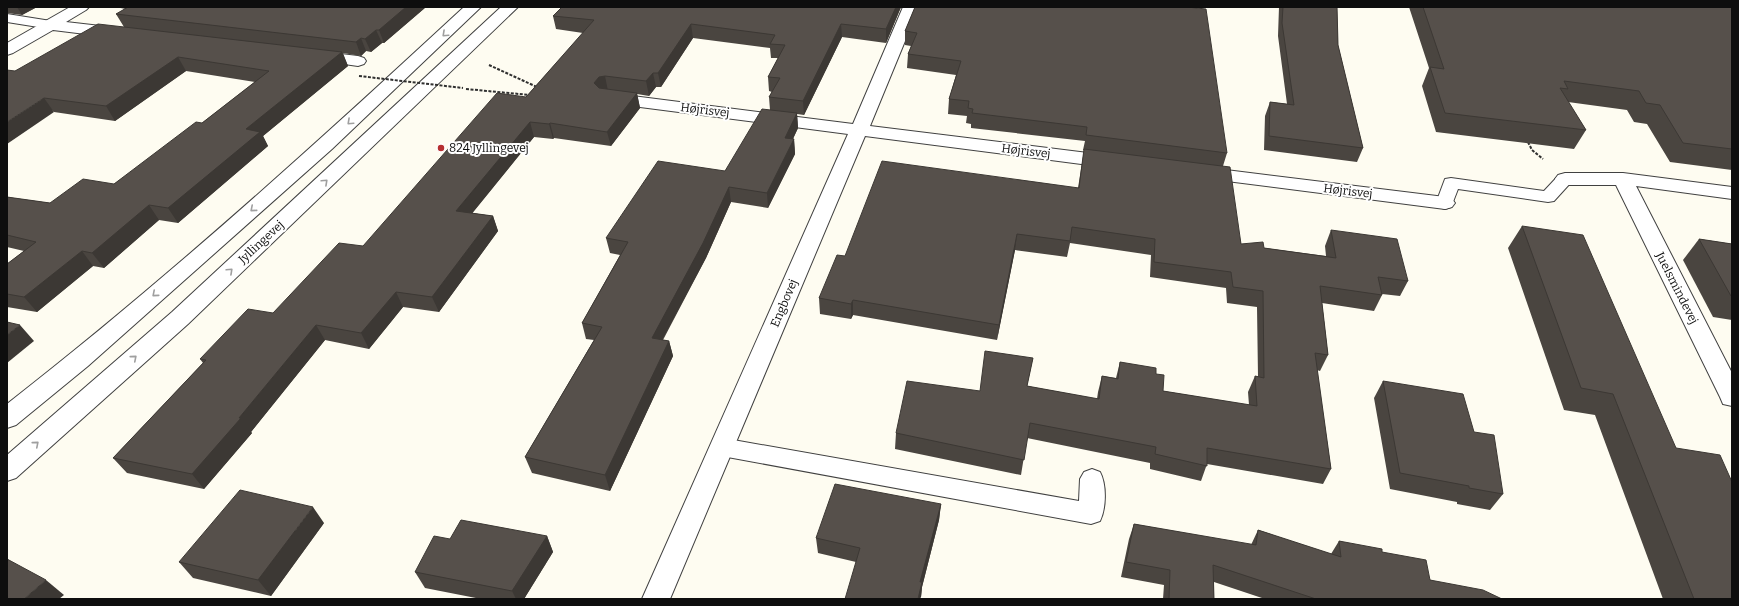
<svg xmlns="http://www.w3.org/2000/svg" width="1739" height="606" font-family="Bitter,serif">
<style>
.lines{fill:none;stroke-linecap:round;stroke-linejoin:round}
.service-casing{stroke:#414141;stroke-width:2}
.minor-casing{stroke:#414141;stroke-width:2}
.tertiary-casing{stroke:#414141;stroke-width:2}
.path{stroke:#303030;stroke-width:2;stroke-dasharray:3 1.5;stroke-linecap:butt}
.service{fill:#fff;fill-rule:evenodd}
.minor{fill:#fff;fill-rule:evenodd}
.tertiary{fill:#fff;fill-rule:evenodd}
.path-bridge{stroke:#303030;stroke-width:2;stroke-dasharray:3 1.5;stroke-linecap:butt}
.wall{fill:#4a4540}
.shaded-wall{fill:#3c3834}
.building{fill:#56504b;stroke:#3c3834}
.oneway{stroke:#9f9f9f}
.poi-dot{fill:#b62f31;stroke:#fff;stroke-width:1.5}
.labels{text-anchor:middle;stroke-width:4;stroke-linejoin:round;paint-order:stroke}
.street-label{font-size:12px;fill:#0e0e0e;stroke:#fff}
.poi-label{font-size:12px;fill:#0e0e0e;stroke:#fff;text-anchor:start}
</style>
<rect width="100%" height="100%" fill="#fefcf1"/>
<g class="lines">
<g class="service-casing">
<g id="service">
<polygon points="7,14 51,21 56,22 58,25 56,28 51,29 7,22"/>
<polygon points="1565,174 1571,175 1574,179 1554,201 1548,202 1458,189 1451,207 1445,209 1439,207 1436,203 1445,179 1451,178 1544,191 1559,175"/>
<path d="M722,438L1079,501L1080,479L1084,472L1092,469L1100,472C1107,485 1106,509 1100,521L1091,524L722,456L714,454L710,447L714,440Z"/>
</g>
</g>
<g class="minor-casing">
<g id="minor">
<polygon points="70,7 89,7 86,10 66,22 118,28 124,30 126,33 124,36 118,38 53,30 13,53 7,55 7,43"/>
<polygon points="903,7 919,7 870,126 1112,156 1119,158 1121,162 1119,166 1112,168 865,136 670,599 642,599 848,134 609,103 603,102 600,98 603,94 609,93 853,124"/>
<polygon points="315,51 358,56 364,58 366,61 364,64 358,66 309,59 307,56 309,53"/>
<polygon points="1202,167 1445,197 1452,199 1455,203 1452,207 1445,209 1195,177 1193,173 1195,169"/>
<polygon points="1565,173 1623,173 1732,187 1732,199 1636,186 1732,373 1732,406 1723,404 1720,397 1616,185 1565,185 1558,183 1555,179 1558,175"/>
</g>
</g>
<g class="tertiary-casing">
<g id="tertiary">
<path d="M464,7H481L332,149L88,366L16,425L7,428V404C166,280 316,144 464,7Z"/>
<polygon points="501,7 518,7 188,324 16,478 7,481 7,455 172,312"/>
</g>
</g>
<g class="path">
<polyline points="489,65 537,87"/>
<polyline points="466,89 530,95"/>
<polyline points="1528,142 1532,150 1543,159"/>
</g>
<use href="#service" class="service"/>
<use href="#minor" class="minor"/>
<use href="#tertiary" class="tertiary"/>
<polyline class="path-bridge" points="359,76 463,88"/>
</g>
<g class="wall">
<polygon points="7,7 37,7 22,15 7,13"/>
<polygon points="115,7 426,7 384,43 382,43 371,52 366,51 361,56 343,53 348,66 263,136 268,146 178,223 159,220 104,268 93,266 37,312 7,307 7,264 24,251 7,247 7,197 50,203 114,184 202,123 255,82 186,71 115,121 54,112 15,71 124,27 116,14 126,9"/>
<polygon points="562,7 901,7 886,43 842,37 804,115 797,114 798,128 793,139 794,139 795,154 768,208 731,202 706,258 663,340 669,341 673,356 610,491 532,473 525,457 594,340 586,339 582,323 620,255 610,253 606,238 725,171 770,110 769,97 772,92 769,91 768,77 778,58 771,58 770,48 693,38 661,87 656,87 649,96 637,94 640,108 611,146 554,138 553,139 534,137 472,213 493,216 498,231 439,312 403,307 369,349 325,340 251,432 252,433 204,489 127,473 113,458 203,363 200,359 273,313 363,246 526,97 583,33 556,29 553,16"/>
<polygon points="915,7 1227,153 1223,166 1241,244 1264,248 1326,256 1325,246 1331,230 1408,281 1400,296 1382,294 1382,295 1374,311 1322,303 1328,355 1320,371 1317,370 1331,469 1323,484 1207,464 1201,481 1150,469 1150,463 1027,438 1021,475 895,449 896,433 980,391 1033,358 1027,386 1097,399 1098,392 1102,376 1116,378 1120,362 1156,374 1163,391 1249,405 1248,392 1255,376 1258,377 1257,307 1227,303 1226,288 1150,277 1151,255 1070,243 1067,257 1015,250 997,340 853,315 851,319 820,314 819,298 845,256 1078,188 1084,150 1083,150 1085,141 971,128 971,124 966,123 967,116 948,114 949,99 956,75 907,68 908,54 911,46 905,45 905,31"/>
<polygon points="1279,7 1337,7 1338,45 1363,148 1357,162 1264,150 1265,116 1270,102 1287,104 1278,36"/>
<polygon points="1409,7 1732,7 1732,170 1670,162 1647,124 1634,122 1627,110 1568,102 1586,130 1574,149 1436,132 1422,86 1429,68"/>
<polygon points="1522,226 1676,448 1732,599 1663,599 1595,415 1564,410 1508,248"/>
<polygon points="1699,239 1732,244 1732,320 1713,317 1683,260"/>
<polygon points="1383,381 1474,432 1503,494 1490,510 1457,504 1457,502 1390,489 1374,398"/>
<polygon points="941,504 939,520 922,587 921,597 856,562 818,553 816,538"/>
<polygon points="324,523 271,596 193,578 179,562"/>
<polygon points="1134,524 1251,545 1258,530 1331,554 1339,541 1382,552 1430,580 1502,599 1265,599 1214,582 1214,599 1163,599 1164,585 1121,577 1129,539"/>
<polygon points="547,536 553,552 524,599 481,599 425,588 415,572 450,539"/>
</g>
<g class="shaded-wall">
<polygon points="17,7 37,7 22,15"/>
<polygon points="406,7 426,7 384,43 379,30"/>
<polygon points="896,7 901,7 886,43 886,29"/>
<polygon points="691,24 693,38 661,87 658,73"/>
<polygon points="841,24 842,37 804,115 803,101"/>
<polygon points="376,30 382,43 371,52 365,39"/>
<polygon points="361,38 366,51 361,56 356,42"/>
<polygon points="342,52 348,66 263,136 268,146 178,223 168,208 246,129"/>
<polygon points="178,57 186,71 115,121 106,106"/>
<polygon points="653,73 656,87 649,96 646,81"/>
<polygon points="605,76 608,91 602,92 594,83 599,77"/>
<polygon points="637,93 640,108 611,146 607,132"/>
<polygon points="44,98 54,112 7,144 7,122"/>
<polygon points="797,113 798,128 786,153 785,138"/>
<polygon points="530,122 534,137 462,226 456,211"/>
<polygon points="550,123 554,138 553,139 549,124"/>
<polygon points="794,139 795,154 768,208 767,193"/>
<polygon points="729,187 731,202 706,258 655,353 652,338"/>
<polygon points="149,205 159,220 104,268 92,253"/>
<polygon points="493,216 498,231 439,312 432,297"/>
<polygon points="1017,234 1015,250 997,340 999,325"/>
<polygon points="82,251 93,266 37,312 24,297"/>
<polygon points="396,292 403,307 369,349 361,333"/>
<polygon points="853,300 853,315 851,319 851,304"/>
<polygon points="20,325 34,341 7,363 7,335"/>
<polygon points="316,325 325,340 251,432 252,433 204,489 192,474 239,418"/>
<polygon points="669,341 673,356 610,491 605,475"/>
<polygon points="941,504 939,520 922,587 921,597 920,599 918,599 920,582"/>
<polygon points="313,507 324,523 271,596 258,580"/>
<polygon points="547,536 553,552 524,599 516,599 512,591"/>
<polygon points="46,580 64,595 59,599 24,599"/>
</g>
<g class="building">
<polygon points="128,7 406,7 379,30 376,30 365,39 361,38 356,42 116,14"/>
<polygon points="562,7 896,7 886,29 841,24 803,101 769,97 780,78 768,77 785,45 770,44 775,35 691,24 658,73 653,73 646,81 605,76 599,77 594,83 599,88 637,93 607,132 550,123 549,124 530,122 456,211 493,216 432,297 396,292 361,333 316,325 239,418 241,418 192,474 113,458 206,360 200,359 248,309 273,313 339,243 363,246 497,93 526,97 594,20 553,16"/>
<polygon points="915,7 1187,7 1206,9 1227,153 1086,135 1087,127 972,113 973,109 968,108 969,101 949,99 961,61 908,54 917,33 905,31"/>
<polygon points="1283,7 1337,7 1338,45 1363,148 1269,136 1270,102 1294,105 1282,23"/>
<polygon points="1423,7 1732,7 1732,149 1683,143 1660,105 1646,103 1639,91 1564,81 1568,89 1560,88 1586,130 1445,113 1430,67 1444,69"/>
<polygon points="98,24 342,52 246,129 260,132 168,208 149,205 92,253 82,251 24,297 7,294 7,264 36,242 7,235 7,197 50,203 83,179 114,184 196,122 202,123 269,71 178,57 106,106 44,98 7,122 7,70 15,71"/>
<polygon points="762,109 797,113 785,138 794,139 767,193 729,187 703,243 652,338 669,341 605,475 525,457 602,327 582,323 628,242 606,238 658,161 725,171"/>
<polygon points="1084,149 1230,167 1241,244 1263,242 1264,248 1336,258 1331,230 1397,239 1408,281 1378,277 1382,295 1320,286 1328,355 1315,353 1331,469 1207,448 1207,466 1155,454 1156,447 1030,423 1024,460 896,433 907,381 980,391 985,351 1033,358 1027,386 1099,399 1102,376 1118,379 1120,362 1156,368 1156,374 1164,375 1163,391 1257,406 1255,376 1264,378 1263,291 1233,287 1231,272 1154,262 1155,239 1072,227 1070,241 1017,234 999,325 853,300 851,304 819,298 837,255 845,256 882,161 1079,188"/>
<polygon points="1522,226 1583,235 1676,448 1720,455 1732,482 1732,599 1694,599 1613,394 1581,388"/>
<polygon points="1699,239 1732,244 1732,297 1731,296"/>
<polygon points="7,322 20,325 7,335"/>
<polygon points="1383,381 1463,394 1474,432 1494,435 1503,494 1469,488 1469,486 1400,473"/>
<polygon points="835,484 941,504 920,582 922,582 918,599 845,599 860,548 816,538"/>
<polygon points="240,490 313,507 258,580 179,562"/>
<polygon points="461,520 547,536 512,591 415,572 434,536 450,539"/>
<polygon points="1134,524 1256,545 1258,530 1341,557 1339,541 1382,549 1382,552 1426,560 1430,580 1483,590 1502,599 1316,599 1213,565 1214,599 1169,599 1170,570 1126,562"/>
<polygon points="7,559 46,580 24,599 7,599"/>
</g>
<defs><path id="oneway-chevron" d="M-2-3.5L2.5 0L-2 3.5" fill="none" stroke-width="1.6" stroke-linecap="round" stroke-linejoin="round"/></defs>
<g class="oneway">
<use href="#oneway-chevron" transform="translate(445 34) rotate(137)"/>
<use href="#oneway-chevron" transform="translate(350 122) rotate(137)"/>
<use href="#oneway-chevron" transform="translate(325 182) rotate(-43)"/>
<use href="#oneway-chevron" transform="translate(253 209) rotate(139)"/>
<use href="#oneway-chevron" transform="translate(230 271) rotate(-43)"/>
<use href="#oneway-chevron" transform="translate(155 294) rotate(139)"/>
<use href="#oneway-chevron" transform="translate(134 358) rotate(-41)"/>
<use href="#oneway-chevron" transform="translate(36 444) rotate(-41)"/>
</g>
<circle class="poi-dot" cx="441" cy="148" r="4"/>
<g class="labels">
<g class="street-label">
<text transform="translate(705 110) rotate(7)" y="4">Højrisvej</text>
<text transform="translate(1026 151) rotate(7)" y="4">Højrisvej</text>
<text transform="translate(1348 191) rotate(7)" y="4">Højrisvej</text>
<text transform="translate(261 242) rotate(-43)" y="4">Jyllingevej</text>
<text transform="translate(1677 288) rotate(63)" y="4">Juelsmindevej</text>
<text transform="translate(784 303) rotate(-67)" y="4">Engbovej</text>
</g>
<g class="poi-label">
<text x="449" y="152">824 Jyllingevej</text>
</g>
</g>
<rect width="1739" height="606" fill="none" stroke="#0e0e0e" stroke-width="16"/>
</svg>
